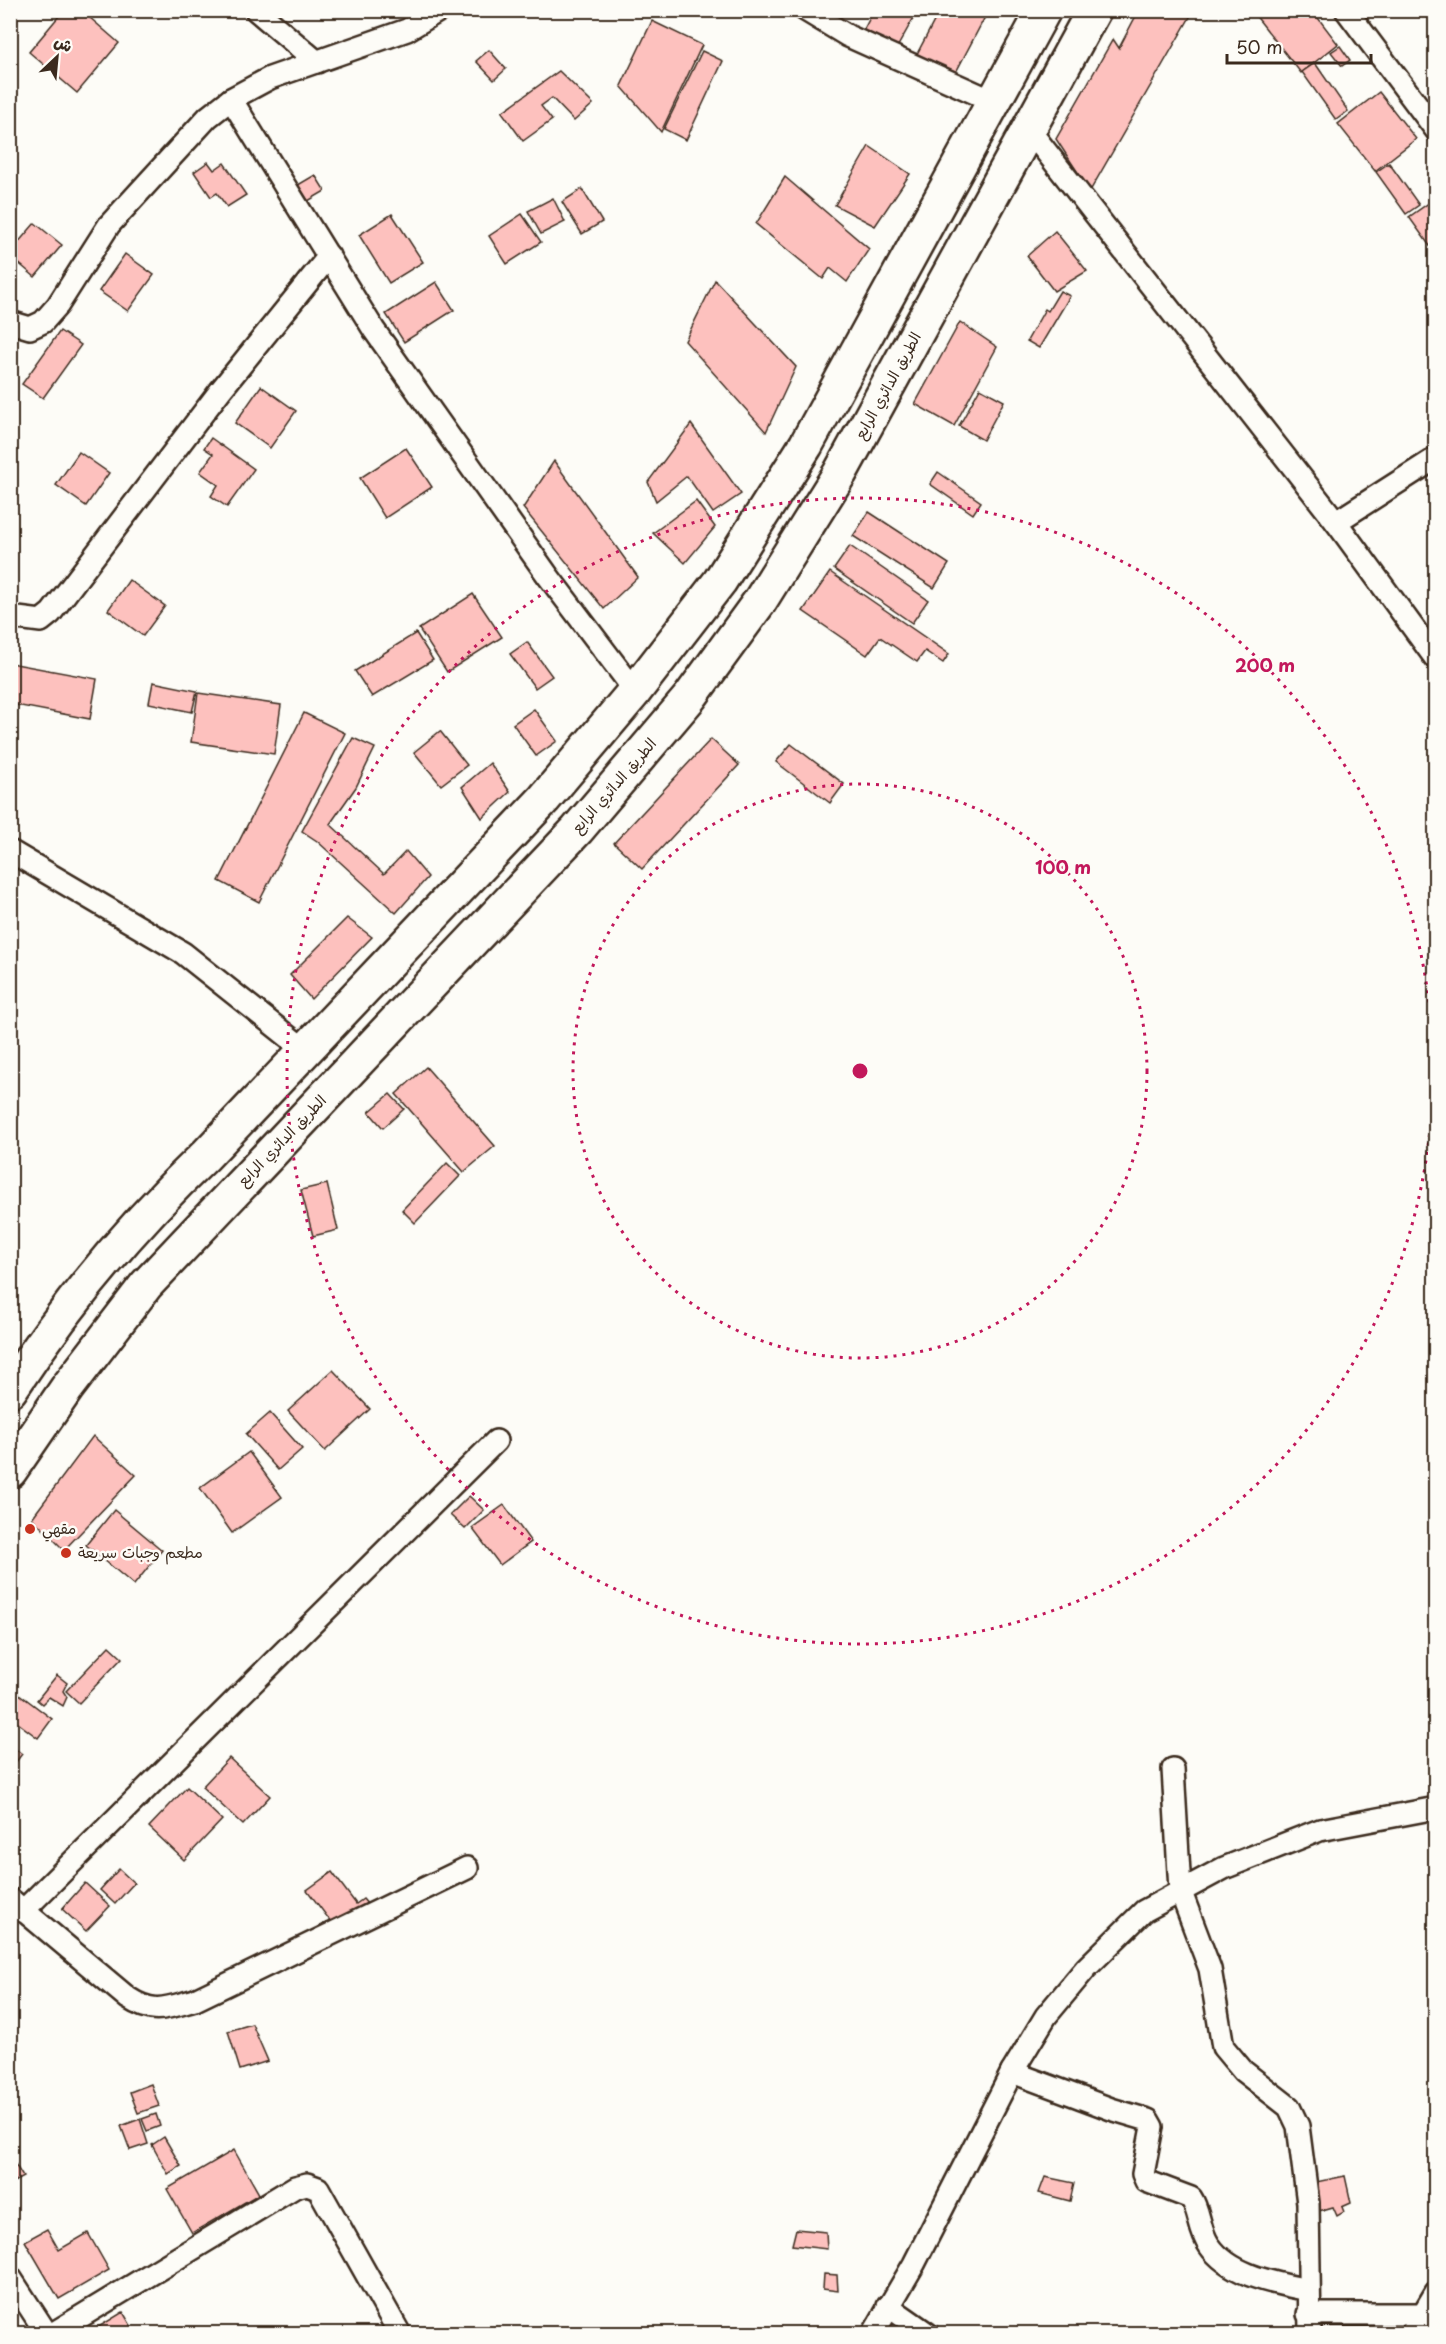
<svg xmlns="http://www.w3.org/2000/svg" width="1446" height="2344" font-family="'Playpen Sans','Playpen Sans Arabic',sans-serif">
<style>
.building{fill:#fdc1be;stroke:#3b2a1e;stroke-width:1.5}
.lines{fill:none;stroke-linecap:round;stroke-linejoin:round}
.minor-casing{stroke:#3b2a1e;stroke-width:26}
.primary-casing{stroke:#3b2a1e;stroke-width:38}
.minor{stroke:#fdfcf7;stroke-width:21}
.primary{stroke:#fdfcf7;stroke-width:33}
.ring{fill:none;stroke:#c2185b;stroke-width:3;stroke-dasharray:3 6}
.poi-dot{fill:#c8321e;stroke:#fdfcf7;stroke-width:2}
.labels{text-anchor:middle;stroke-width:5;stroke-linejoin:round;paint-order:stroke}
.street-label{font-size:15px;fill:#3b2a1e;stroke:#fdfcf7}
.poi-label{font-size:15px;fill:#3b2a1e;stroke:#fdfcf7;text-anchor:start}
.centre{fill:#c2185b;stroke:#fdfcf7;stroke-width:3}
.ring-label{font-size:18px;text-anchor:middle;font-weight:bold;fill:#c2185b;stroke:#fdfcf7;stroke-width:5;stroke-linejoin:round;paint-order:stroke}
</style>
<rect width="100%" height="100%" fill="#fdfcf7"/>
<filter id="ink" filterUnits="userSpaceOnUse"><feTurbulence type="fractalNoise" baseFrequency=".0167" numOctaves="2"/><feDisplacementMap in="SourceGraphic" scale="12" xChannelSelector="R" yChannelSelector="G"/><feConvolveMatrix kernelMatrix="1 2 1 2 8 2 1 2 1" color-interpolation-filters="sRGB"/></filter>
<g filter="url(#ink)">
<g class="building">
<polygon points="64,10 81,10 119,43 77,93 29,52"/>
<polygon points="874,10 918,10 894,53 861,35"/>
<polygon points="940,10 982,10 987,13 955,74 917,54"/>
<polygon points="1139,10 1194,10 1090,191 1056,139 1113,39 1119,48"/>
<polygon points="1251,10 1312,10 1338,44 1301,73"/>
<polygon points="652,21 702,45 661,132 621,86"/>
<polygon points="1340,46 1350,60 1342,66 1331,52"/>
<polygon points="489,50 506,69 494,80 476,61"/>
<polygon points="702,51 723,61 686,140 664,129"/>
<polygon points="1315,63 1348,111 1336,120 1302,72"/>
<polygon points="559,71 593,104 574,121 552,98 541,106 552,120 523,141 502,112"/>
<polygon points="1379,92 1416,139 1375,171 1338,124"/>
<polygon points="869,146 910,174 875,226 835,205"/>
<polygon points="208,162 214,170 224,163 246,195 227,207 217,193 211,197 194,172"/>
<polygon points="1389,163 1419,205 1406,214 1376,172"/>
<polygon points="315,175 325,191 308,201 298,185"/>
<polygon points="785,177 869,249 847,282 830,268 823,279 756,224"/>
<polygon points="582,189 602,222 582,234 562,202"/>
<polygon points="553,198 565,222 541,234 528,211"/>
<polygon points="1436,198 1436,247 1432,249 1409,217"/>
<polygon points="392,214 423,262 389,283 359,235"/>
<polygon points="522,214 541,242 507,264 489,236"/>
<polygon points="35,223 62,245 35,277 10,256 10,252"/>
<polygon points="1055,231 1087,271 1054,291 1027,256"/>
<polygon points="125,254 154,275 128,311 99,291"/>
<polygon points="715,280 796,367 766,432 685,341"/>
<polygon points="436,282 454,310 404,342 386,314"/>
<polygon points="1060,291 1070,296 1039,348 1027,341 1045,309 1048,311"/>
<polygon points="960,322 997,347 954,426 915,404"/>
<polygon points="60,331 81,345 43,398 22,384"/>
<polygon points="261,386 296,411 270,448 235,423"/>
<polygon points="980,388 1004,401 983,440 959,426"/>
<polygon points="691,424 741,494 713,513 687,476 656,501 648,482"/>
<polygon points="211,438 254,469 227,507 211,496 218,485 200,472 213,454 204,448"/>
<polygon points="406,448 432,487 385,518 360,478"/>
<polygon points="79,452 109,473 86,506 56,485"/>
<polygon points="554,461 638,577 604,609 523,508"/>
<polygon points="938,472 981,502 973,514 930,484"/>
<polygon points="696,501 715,527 685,563 653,533"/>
<polygon points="869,512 949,564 934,588 853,536"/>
<polygon points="850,546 928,600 912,623 834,569"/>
<polygon points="830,572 949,654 943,663 925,651 917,662 880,637 867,655 803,611"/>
<polygon points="129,580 165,606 143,636 108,610"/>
<polygon points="473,594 502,637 447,672 419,629"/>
<polygon points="416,633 433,660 372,697 355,671"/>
<polygon points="527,642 552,676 535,688 510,654"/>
<polygon points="10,663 97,679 90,719 10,704"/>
<polygon points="153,682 197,691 192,712 149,703"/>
<polygon points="198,693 281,705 274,754 191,742"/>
<polygon points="534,709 557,741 536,756 513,724"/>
<polygon points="304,713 345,733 259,902 219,881"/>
<polygon points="440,731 467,765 441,785 414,752"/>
<polygon points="353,738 375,748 356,787 330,824 384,874 406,851 428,877 396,913 317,841 302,831"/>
<polygon points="711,739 739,765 642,869 614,843"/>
<polygon points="791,744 844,784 830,803 776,762"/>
<polygon points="490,763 510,792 482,818 462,787"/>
<polygon points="347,918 372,937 311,999 290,975"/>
<polygon points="426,1067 495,1146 464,1172 396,1094"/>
<polygon points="390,1094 404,1109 383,1128 369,1112"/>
<polygon points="447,1163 460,1176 415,1223 402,1210"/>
<polygon points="327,1184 338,1230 313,1236 301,1190"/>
<polygon points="333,1370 370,1409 325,1451 288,1411"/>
<polygon points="270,1413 302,1449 278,1470 246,1434"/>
<polygon points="93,1436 136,1475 64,1550 32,1518"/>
<polygon points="249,1452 282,1497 232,1533 200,1488"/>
<polygon points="469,1496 484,1510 465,1529 450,1515"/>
<polygon points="504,1505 531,1542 500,1565 472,1528"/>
<polygon points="114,1510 162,1550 134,1585 86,1545"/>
<polygon points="109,1646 122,1658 79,1703 66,1691"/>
<polygon points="57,1675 67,1683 63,1691 67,1697 63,1706 49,1697 42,1704 37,1700"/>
<polygon points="10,1687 52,1719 38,1738 10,1717"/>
<polygon points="10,1745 22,1754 10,1770"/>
<polygon points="229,1758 270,1796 243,1825 202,1787"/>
<polygon points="187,1787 222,1820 184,1860 149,1827"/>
<polygon points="119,1869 134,1883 115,1904 100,1890"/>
<polygon points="332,1872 356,1904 363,1899 369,1906 337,1930 307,1890"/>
<polygon points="85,1883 110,1906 86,1931 62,1909"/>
<polygon points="252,2024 268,2061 240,2070 228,2031"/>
<polygon points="151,2084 159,2106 138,2113 130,2092"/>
<polygon points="156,2114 160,2126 147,2131 142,2119"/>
<polygon points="140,2119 148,2144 130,2150 121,2126"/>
<polygon points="164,2137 181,2166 168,2174 152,2145"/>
<polygon points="234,2150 259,2194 192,2233 167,2189"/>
<polygon points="10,2156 23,2177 10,2184"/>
<polygon points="1345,2176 1351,2203 1342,2207 1344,2212 1337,2216 1333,2207 1319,2211 1316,2182"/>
<polygon points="1045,2177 1074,2183 1070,2201 1039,2193"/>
<polygon points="47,2229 59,2250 88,2233 109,2270 59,2299 25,2241"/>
<polygon points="796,2229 826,2232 827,2249 792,2245"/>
<polygon points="824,2274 837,2275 838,2291 823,2289"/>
<polygon points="123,2312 133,2329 126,2334 87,2334"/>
</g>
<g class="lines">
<g class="minor-casing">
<g id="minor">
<polyline points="256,10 317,62"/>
<polyline points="805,10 848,36 995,102"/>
<polyline points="1346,10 1436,130"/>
<polyline points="231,99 374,330 548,576 635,691"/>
<polyline points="1030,131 1336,522 1436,659"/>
<polyline points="10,322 30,328 43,322 58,305 109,225 208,117 231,99 270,78 407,30 440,10"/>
<polyline points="1336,522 1436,458"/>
<polyline points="10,617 41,621 51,613 220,391 329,256"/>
<polyline points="10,851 183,953 305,1050"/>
<polyline points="1173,1769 1180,1890 1210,1969 1223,2047 1243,2071 1289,2107 1298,2126 1308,2203 1310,2334"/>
<path d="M10,1899L128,1998C154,2015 166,2008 195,2000L467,1868"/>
<polyline points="23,1911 496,1441"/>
<path d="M1012,2072L1111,2109L1148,2120L1152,2127L1143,2174L1146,2181L1191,2198C1200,2211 1199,2231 1209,2245C1230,2276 1275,2283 1308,2290"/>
<polyline points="10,2277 47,2334"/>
<polyline points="888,2306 928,2334"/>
<polyline points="1308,2314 1422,2314"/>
<polyline points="52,2334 295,2187 307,2184 318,2188 400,2334"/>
<polyline points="873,2334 914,2264 1012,2072 1046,2016 1086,1968 1144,1911 1224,1868 1320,1830 1436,1808"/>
<polyline points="1411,2334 1436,2292"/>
</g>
</g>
<g class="primary-casing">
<g id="primary">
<path d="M10,1390C66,1305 132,1225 206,1155L544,799L635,691L720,581L806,445L1044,10"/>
<polyline points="10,1471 67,1388 146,1285 577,830 690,697 760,601 840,473 1094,10"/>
</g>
</g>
<use href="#minor" class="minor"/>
<use href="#primary" class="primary"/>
</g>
</g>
<g class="ring">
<circle cx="860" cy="1071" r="287"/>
<circle cx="860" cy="1071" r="573"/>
</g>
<g class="poi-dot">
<circle cx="30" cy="1529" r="6"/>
<circle cx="66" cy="1553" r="6"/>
</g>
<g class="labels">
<g class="street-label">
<text transform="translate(888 386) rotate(-61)" y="5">الطريق الدائري الرابع</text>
<text transform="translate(614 786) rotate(-49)" y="5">الطريق الدائري الرابع</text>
<text transform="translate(282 1141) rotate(-46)" y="5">الطريق الدائري الرابع</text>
</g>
<g class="poi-label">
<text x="42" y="1534">مقهي</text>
<text x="78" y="1558">مطعم وجبات سريعة</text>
</g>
</g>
<circle cx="860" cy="1071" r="9" class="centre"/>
<g class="ring-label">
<text x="1265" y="672">200 m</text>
<text x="1063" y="874">100 m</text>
</g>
<rect width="1446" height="2344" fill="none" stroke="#fdfcf7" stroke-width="36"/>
<rect x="18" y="18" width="1410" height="2308" fill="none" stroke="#3b2a1e" stroke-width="2" filter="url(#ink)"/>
<g transform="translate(57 57) rotate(26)" stroke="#fdfcf7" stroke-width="4.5" paint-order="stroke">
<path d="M0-4.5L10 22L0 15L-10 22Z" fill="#3b2a1e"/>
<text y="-9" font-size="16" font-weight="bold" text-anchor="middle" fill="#3b2a1e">ش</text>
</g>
<path d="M1227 54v9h144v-9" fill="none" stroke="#3b2a1e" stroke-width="3"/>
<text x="1236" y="54" font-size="18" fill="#3b2a1e" stroke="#fdfcf7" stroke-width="4.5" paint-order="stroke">50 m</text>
</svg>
